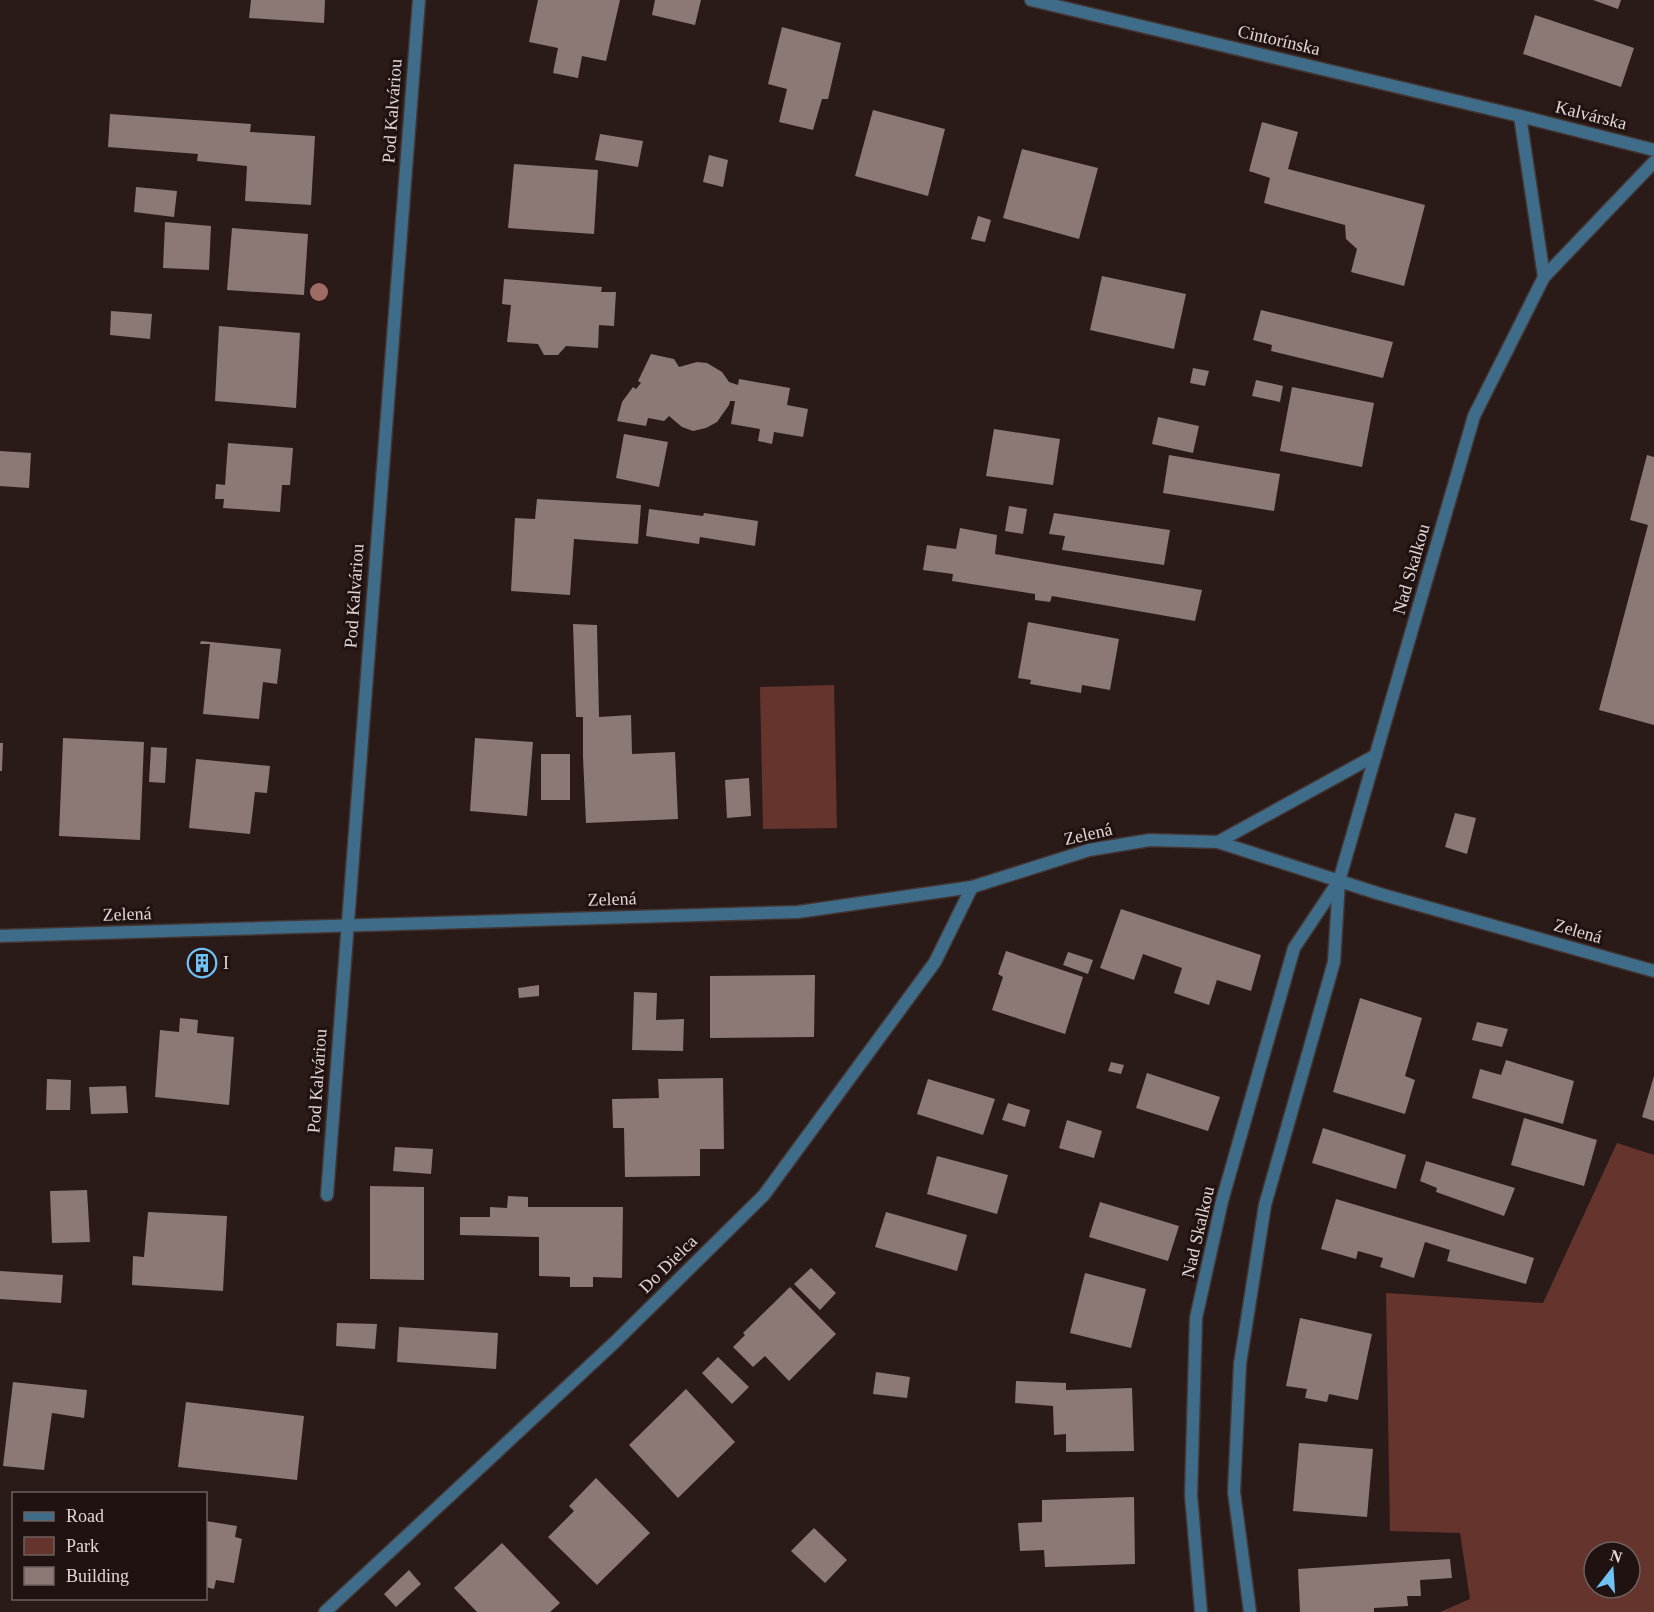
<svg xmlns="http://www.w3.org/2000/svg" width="1654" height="1612" font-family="Georgia,serif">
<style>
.green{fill:#65342d;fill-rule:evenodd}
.building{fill:#8c7875}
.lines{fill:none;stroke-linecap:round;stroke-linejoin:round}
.minor-casing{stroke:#443533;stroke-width:15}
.minor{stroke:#3e6c89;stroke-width:12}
.tree{fill:#9f6c64}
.labels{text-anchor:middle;stroke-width:6;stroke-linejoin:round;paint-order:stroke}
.street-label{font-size:18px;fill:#e1d6d4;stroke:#201210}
.poi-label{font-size:18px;fill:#e1d6d4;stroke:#201210;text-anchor:start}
</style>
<rect width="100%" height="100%" fill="#2a1b19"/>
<g class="green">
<polygon points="834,685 837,828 763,829 760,687"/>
<path d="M1617,1143L1654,1155V1612H1440L1470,1599L1460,1533L1390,1531L1386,1293L1543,1303ZM1594,1552H1630V1588H1594Z"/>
</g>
<g class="building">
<polygon points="251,0 325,0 324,23 249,18"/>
<polygon points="538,0 620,0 606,61 582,56 578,78 553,73 558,48 529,42"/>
<polygon points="655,0 701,0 695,25 652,15"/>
<polygon points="1593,0 1621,0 1618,9"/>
<polygon points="1535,15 1634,48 1621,87 1523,54"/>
<polygon points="782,27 841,43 828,99 822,99 813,130 779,122 787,89 768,84"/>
<polygon points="873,110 945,129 928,196 855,176"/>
<polygon points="110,114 251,124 250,132 315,136 311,205 245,201 247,166 197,161 198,154 108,147"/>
<polygon points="1262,122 1298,132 1288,169 1425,205 1404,286 1351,272 1357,249 1346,239 1345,225 1264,203 1270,178 1249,171"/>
<polygon points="600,134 643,141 638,167 595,160"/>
<polygon points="1022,149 1098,168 1079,239 1003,218"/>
<polygon points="709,155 728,160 723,187 703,182"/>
<polygon points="514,164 598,170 594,234 508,228"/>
<polygon points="136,187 177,191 174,217 134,212"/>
<polygon points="978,216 991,220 985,242 971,239"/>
<polygon points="165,222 211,226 209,270 163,268"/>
<polygon points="232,228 308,234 304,295 227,290"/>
<polygon points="1102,276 1186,294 1174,349 1090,330"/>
<polygon points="504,279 602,287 601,292 616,292 614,326 599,325 598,348 566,346 558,355 544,355 538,344 507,342 511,305 502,304"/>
<polygon points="1261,310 1393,342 1383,378 1271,351 1272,345 1253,340"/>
<polygon points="111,311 152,314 150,339 110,335"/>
<polygon points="219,326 300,333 296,408 215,401"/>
<polygon points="651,354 674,359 679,367 697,362 707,363 722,372 729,382 738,385 739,379 790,388 787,405 808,409 803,437 774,432 772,444 758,441 760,429 731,424 735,401 730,401 729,405 717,422 706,428 693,431 682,427 669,416 664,421 648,418 646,426 617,421 622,402 633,387 636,389 641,383 638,381"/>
<polygon points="1193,368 1209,371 1205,386 1190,383"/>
<polygon points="1256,380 1283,386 1280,402 1252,396"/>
<polygon points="1292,387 1374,403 1362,467 1280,451"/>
<polygon points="1158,417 1199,426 1193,453 1152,444"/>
<polygon points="994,429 1060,439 1053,485 986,476"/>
<polygon points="624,434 668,442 659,487 616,478"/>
<polygon points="228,443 293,448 290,485 282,485 280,512 223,508 224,499 215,499 216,484 225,485"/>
<polygon points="0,451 31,453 29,488 0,486"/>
<polygon points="1169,455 1280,474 1274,511 1163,493"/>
<polygon points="1647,455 1654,457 1654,725 1599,710 1648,525 1630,520"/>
<polygon points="537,499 641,505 638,544 574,539 570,595 511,591 515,518 535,519"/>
<polygon points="1009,506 1027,509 1023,534 1005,531"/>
<polygon points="649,509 703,516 704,513 758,521 755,546 700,537 699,544 646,536"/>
<polygon points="1054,513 1170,530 1164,565 1062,550 1065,536 1049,534"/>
<polygon points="960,528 997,535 995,554 1202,590 1195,621 1052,596 1050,602 1035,600 1035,594 952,581 953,574 923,570 927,545 956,549"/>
<polygon points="1028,622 1119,639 1110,690 1082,685 1081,693 1030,684 1031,680 1018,678"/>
<polygon points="573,624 597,625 599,717 631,715 632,754 675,752 678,819 586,823 583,757 583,717 576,717"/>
<polygon points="201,641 281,649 277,684 263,682 259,719 203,714 210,644 200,644"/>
<polygon points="63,738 144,742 140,840 59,836"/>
<polygon points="475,738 533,742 527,816 470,811"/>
<polygon points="0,743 3,743 2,771 0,771"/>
<polygon points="151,747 167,748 165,783 149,782"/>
<rect x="541" y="754" width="29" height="46"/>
<polygon points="196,759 270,766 267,793 255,792 250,834 189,828"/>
<polygon points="749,778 751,816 727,818 725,780"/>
<polygon points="1455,813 1476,818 1467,854 1445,847"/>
<polygon points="1121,909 1261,955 1251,991 1217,980 1209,1005 1174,993 1182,968 1143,954 1134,980 1100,968"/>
<polygon points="1006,951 1083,977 1065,1034 992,1010 1003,977 998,974"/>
<polygon points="1068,952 1093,960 1088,974 1063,965"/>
<polygon points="197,955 209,957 206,970 195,969"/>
<polygon points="815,975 814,1037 710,1038 710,976"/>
<polygon points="539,985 539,996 519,998 518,988"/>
<polygon points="634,992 657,993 656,1020 684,1019 683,1051 632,1050"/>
<polygon points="1360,998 1422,1018 1405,1076 1415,1080 1405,1114 1333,1092"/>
<polygon points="180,1018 198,1020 197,1033 234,1037 229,1105 155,1097 160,1030 179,1032"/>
<polygon points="1477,1022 1508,1029 1502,1047 1472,1040"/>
<polygon points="1506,1060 1574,1081 1563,1124 1472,1098 1480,1069 1501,1075"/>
<polygon points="1111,1062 1124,1065 1121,1074 1108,1071"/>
<polygon points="1147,1073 1220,1097 1208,1131 1136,1108"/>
<polygon points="1654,1076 1654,1121 1642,1117"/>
<polygon points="723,1078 724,1149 700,1149 700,1176 625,1177 624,1128 613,1128 612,1099 659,1098 658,1079"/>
<polygon points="47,1079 71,1080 70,1110 46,1110"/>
<polygon points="928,1079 995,1099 983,1135 917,1114"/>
<polygon points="126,1086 128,1113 91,1114 89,1087"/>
<polygon points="1008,1103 1030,1110 1025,1127 1002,1120"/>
<polygon points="1524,1118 1597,1140 1584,1186 1511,1165"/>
<polygon points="1067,1120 1102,1131 1094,1158 1059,1148"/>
<polygon points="1323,1128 1406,1155 1396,1189 1312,1163"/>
<polygon points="395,1147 433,1149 431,1174 393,1171"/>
<polygon points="937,1156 1008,1175 997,1214 927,1194"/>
<polygon points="1426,1161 1515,1188 1504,1216 1436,1192 1437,1188 1420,1181"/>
<polygon points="370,1186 424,1187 424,1280 370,1279"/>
<polygon points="87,1190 90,1242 52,1243 50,1191"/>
<polygon points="508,1196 528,1197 528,1207 623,1207 622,1278 593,1277 593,1287 570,1287 570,1277 539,1276 539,1237 460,1235 460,1217 490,1217 490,1207 507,1208"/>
<polygon points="1336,1199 1534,1258 1526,1284 1447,1261 1450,1250 1425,1242 1414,1278 1380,1267 1383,1258 1358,1251 1356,1259 1321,1249"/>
<polygon points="1100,1202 1179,1226 1168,1261 1089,1237"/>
<polygon points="148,1212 227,1216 223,1291 132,1285 133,1256 144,1257"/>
<polygon points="886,1212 967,1235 957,1271 875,1247"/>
<polygon points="811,1268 836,1293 820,1310 794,1284"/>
<polygon points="0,1271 63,1275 61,1303 0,1299"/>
<polygon points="1085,1273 1146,1289 1131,1348 1070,1333"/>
<polygon points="790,1287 836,1334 789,1381 765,1356 753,1367 733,1347 745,1335 743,1333"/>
<polygon points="1300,1318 1372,1334 1358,1400 1329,1394 1327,1402 1305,1398 1307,1389 1286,1386"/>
<polygon points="337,1323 377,1324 375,1349 336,1346"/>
<polygon points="399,1327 498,1333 496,1369 397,1362"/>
<polygon points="718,1357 749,1387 732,1404 702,1373"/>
<polygon points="876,1372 910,1377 907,1398 873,1394"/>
<polygon points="1016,1381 1066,1383 1066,1390 1132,1388 1134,1451 1066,1452 1066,1434 1054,1435 1053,1406 1015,1403"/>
<polygon points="13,1382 87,1390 84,1418 52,1413 44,1470 3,1466"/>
<polygon points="686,1389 735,1442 678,1498 629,1445"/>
<polygon points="186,1402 304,1416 297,1480 178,1467"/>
<polygon points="1299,1443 1373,1449 1367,1517 1293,1511"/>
<polygon points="596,1478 650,1533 597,1585 548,1537 574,1511 569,1506"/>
<polygon points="1134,1497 1135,1564 1045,1567 1044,1550 1020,1551 1018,1523 1042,1522 1042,1500"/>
<polygon points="206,1521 237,1526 235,1537 242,1539 234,1583 216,1580 214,1589 206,1587"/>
<polygon points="814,1528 847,1560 825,1583 791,1551"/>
<polygon points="502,1543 560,1603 550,1612 477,1612 454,1588"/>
<polygon points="1450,1559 1452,1578 1420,1580 1421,1596 1407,1596 1408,1606 1374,1608 1374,1612 1300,1612 1298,1569"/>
<polygon points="409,1570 421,1584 396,1607 384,1594"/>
</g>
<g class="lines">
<g class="minor-casing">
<g id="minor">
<polyline points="1031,0 1520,116 1654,150"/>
<polyline points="1520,116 1544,277"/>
<polyline points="1218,842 1376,755"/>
<polyline points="0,936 798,912 972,887 1089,850 1150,840 1218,842 1380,894 1654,971"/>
<polyline points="327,1195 419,0"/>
<polyline points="325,1612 615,1342 764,1195 935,962 972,887"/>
<polyline points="1201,1612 1191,1495 1196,1318 1222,1201 1294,948 1338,882"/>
<polyline points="1250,1612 1234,1492 1240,1364 1265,1205 1334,962 1339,881 1474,416 1544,277 1654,162"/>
</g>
</g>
<use href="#minor" class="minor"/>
</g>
<circle class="tree" cx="319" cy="292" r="9"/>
<defs>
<g id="building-ring" transform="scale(1.5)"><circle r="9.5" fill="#201210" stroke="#70c1f4" stroke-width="1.5"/><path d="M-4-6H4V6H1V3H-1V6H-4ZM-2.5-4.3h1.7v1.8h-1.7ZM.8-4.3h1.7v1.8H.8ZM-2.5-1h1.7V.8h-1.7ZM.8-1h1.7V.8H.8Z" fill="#70c1f4"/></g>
</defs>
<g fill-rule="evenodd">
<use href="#building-ring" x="202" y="963"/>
</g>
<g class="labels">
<g class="street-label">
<text transform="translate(1279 40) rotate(13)" y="6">Cintorínska</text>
<text transform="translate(392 111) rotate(-86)" y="6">Pod Kalváriou</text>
<text transform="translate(1591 115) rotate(14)" y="6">Kalvárska</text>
<text transform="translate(1411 569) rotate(-74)" y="6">Nad Skalkou</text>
<text transform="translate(354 596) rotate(-86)" y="6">Pod Kalváriou</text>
<text transform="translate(1088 834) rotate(-13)" y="6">Zelená</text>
<text transform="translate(612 899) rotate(-2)" y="6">Zelená</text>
<text transform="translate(127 914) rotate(-2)" y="6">Zelená</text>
<text transform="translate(1578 931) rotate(16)" y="6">Zelená</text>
<text transform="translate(317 1081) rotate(-86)" y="6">Pod Kalváriou</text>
<text transform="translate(1198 1232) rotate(-77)" y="6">Nad Skalkou</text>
<text transform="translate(668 1264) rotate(-45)" y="6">Do Dielca</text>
</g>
<g class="poi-label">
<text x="223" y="969">I</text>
</g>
</g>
<rect x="12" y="1492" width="195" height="108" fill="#201210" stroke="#6d605e" stroke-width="1.5"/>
<rect x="24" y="1512" width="30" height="9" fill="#3e6c89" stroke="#6d605e" stroke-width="1.5"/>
<text x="66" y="1522" font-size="18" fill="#e1d6d4">Road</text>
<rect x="24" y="1537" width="30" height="18" fill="#65342d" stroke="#6d605e" stroke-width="1.5"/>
<text x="66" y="1552" font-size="18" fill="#e1d6d4">Park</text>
<rect x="24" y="1567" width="30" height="18" fill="#8c7875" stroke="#6d605e" stroke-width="1.5"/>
<text x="66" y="1582" font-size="18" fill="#e1d6d4">Building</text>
<g transform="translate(1612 1570) rotate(17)"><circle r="28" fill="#201210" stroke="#6d605e" stroke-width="1.5"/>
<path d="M0-4.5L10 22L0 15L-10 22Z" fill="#70c1f4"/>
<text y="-9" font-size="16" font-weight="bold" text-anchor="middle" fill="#e1d6d4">N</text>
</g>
</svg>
